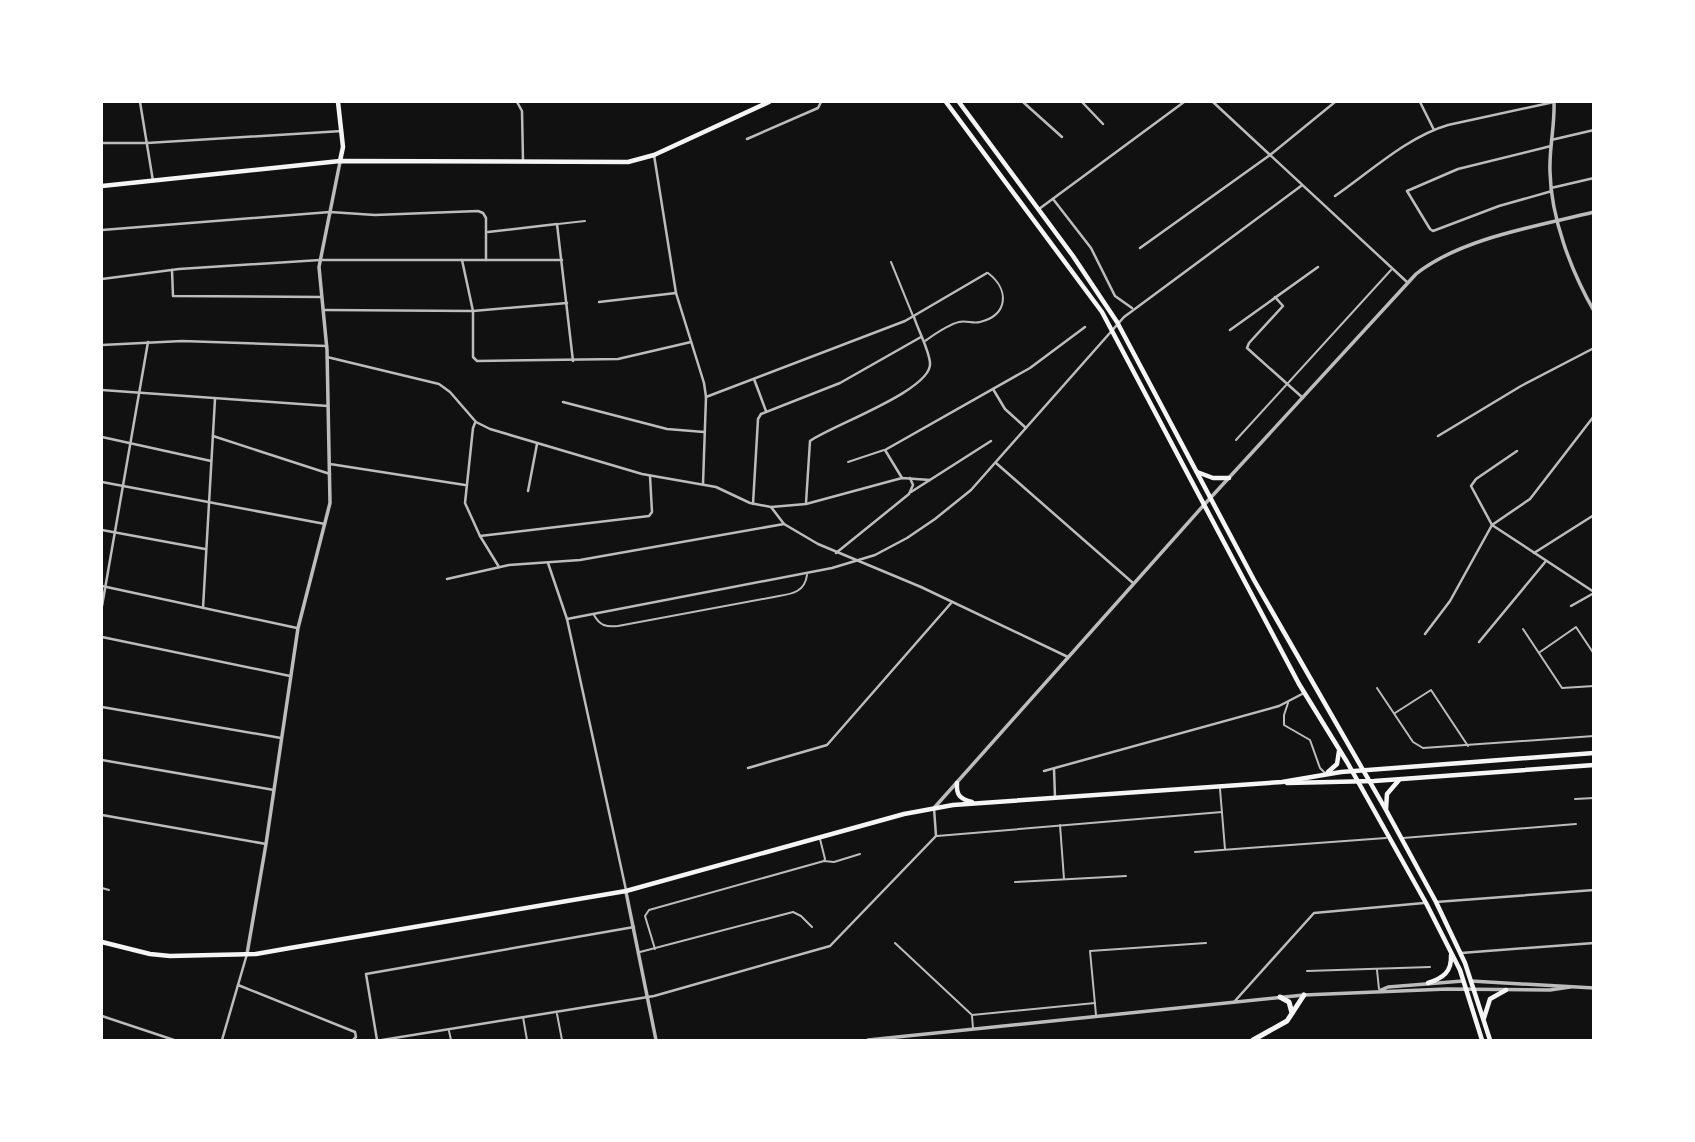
<svg xmlns="http://www.w3.org/2000/svg" width="1695" height="1142" font-family="Rubik,sans-serif">
<style>
.lines{fill:none;stroke-linecap:round;stroke-linejoin:round}
.service{stroke:#bcbcbc;stroke-width:2}
.minor{stroke:#bcbcbc;stroke-width:2.5}
.tertiary{stroke:#bcbcbc;stroke-width:3.5}
.secondary{stroke:#f5f5f5;stroke-width:4.5}
.trunk{stroke:#f5f5f5;stroke-width:5}
</style>
<rect width="100%" height="100%" fill="#111"/>
<g class="lines">
<g class="service">
<polyline points="558,224 585,221"/>
<polyline points="891,262 913,316"/>
<path d="M925,341C935,334 947,325 959,322C966,320 973,324 980,322C1008,315 1010,290 988,273"/>
<polyline points="1236,440 1391,270"/>
<polyline points="848,462 884,450"/>
<path d="M594,615C600,626 606,627 618,626L779,596C793,594 805,591 807,575"/>
<polyline points="1523,629 1562,688 1594,686"/>
<polyline points="1540,652 1576,627 1594,654"/>
<polyline points="1377,688 1413,742 1423,748 1594,736"/>
<polyline points="1288,703 1284,715 1284,725 1310,740 1320,768 1325,773"/>
<polyline points="1395,713 1431,690 1468,746"/>
<polyline points="1220,789 1225,849"/>
<polyline points="1575,799 1594,798"/>
<polyline points="1060,825 1064,879"/>
<polyline points="937,836 1222,812"/>
<polyline points="1403,838 1576,824"/>
<polyline points="820,839 825,859 824,861"/>
<polyline points="1195,852 1386,838"/>
<polyline points="1015,882 1126,876"/>
<polyline points="102,888 109,890"/>
<polyline points="895,943 972,1015 1095,1003"/>
<polyline points="655,949 645,916 649,910 824,861 834,862 860,854"/>
<polyline points="640,952 793,912 801,916 812,927"/>
<polyline points="1377,970 1379,989"/>
<polyline points="1307,971 1430,967"/>
<polyline points="557,1014 562,1040"/>
<polyline points="1096,1015 1090,951 1206,943"/>
<polyline points="972,1016 973,1028"/>
<polyline points="523,1017 527,1040"/>
<polyline points="449,1031 451,1040"/>
</g>
<g class="minor">
<polyline points="140,102 153,181"/>
<polyline points="517,102 522,111 523,160"/>
<polyline points="1023,102 1062,137"/>
<polyline points="1082,102 1103,124"/>
<polyline points="1213,102 1407,282"/>
<polyline points="1420,102 1434,130"/>
<polyline points="747,139 818,108 821,102"/>
<polyline points="1551,140 1594,130"/>
<polyline points="102,143 147,143 342,131"/>
<polyline points="1551,146 1458,169 1407,191 1430,229 1433,231 1499,206 1552,191"/>
<polyline points="654,155 676,293 704,383 706,397 703,484"/>
<polyline points="1551,188 1594,178"/>
<path d="M1335,196C1370,172 1407,137 1448,125L1554,102"/>
<polyline points="1053,199 1091,248 1115,296 1132,308"/>
<polyline points="1039,209 1184,102"/>
<polyline points="102,230 330,212 375,215 478,211 483,213 486,218 486,260"/>
<polyline points="488,232 557,224 573,361"/>
<polyline points="1140,248 1270,155 1335,102"/>
<polyline points="462,260 473,311 473,357 477,361 618,359 691,342"/>
<polyline points="172,270 173,296 322,297"/>
<polyline points="102,279 179,269 320,260 562,260"/>
<polyline points="1275,297 1283,306 1249,343 1247,348 1303,398"/>
<polyline points="599,302 676,293"/>
<polyline points="324,310 473,311 567,303"/>
<polyline points="1230,330 1318,267"/>
<polyline points="102,345 182,341 327,346"/>
<polyline points="327,357 439,384 450,392 476,422 490,429 642,474 716,487 750,503 771,507 806,504 902,478 930,480"/>
<polyline points="754,379 766,411"/>
<polyline points="993,389 1005,409 1026,428"/>
<polyline points="102,390 328,406"/>
<polyline points="706,397 905,321 987,273"/>
<polyline points="563,402 667,429 704,432"/>
<polyline points="475,423 473,428 465,503 480,536 499,567"/>
<polyline points="213,436 330,474"/>
<polyline points="1438,436 1521,386 1594,348"/>
<polyline points="102,437 211,461"/>
<polyline points="1517,451 1476,479 1471,486 1492,525 1594,592"/>
<polyline points="996,463 1133,583"/>
<polyline points="330,464 465,485"/>
<polyline points="902,478 885,450 1030,368 1085,327"/>
<polyline points="102,482 325,524"/>
<polyline points="528,491 537,444"/>
<polyline points="911,492 991,441"/>
<path d="M806,503L810,441C830,426 933,390 930,363C929,350 918,330 914,317"/>
<polyline points="753,504 758,419 761,414 840,383 921,337"/>
<polyline points="771,507 784,524 818,544 921,587 1068,657"/>
<polyline points="102,530 205,549"/>
<polyline points="480,536 649,516 652,512 650,476"/>
<polyline points="836,553 909,494 913,485 910,478"/>
<polyline points="1534,553 1594,515"/>
<polyline points="548,563 567,619 626,890"/>
<polyline points="447,579 509,565 580,560 784,524"/>
<polyline points="102,586 297,628"/>
<polyline points="102,606 148,342"/>
<polyline points="1571,606 1594,593"/>
<polyline points="203,608 215,399"/>
<polyline points="567,619 832,568 875,555 907,538 935,519 971,490 1124,317 1301,186"/>
<polyline points="1425,634 1450,601 1492,525 1530,499 1594,416"/>
<polyline points="102,637 290,676"/>
<polyline points="1479,642 1546,561"/>
<polyline points="102,707 281,738"/>
<polyline points="102,760 274,790"/>
<polyline points="748,768 827,745 952,602"/>
<polyline points="1054,769 1055,797"/>
<polyline points="1044,771 1279,706 1304,693"/>
<polyline points="102,815 266,844"/>
<polyline points="1436,902 1594,890"/>
<polyline points="1461,953 1594,943"/>
<polyline points="238,985 355,1032 356,1037 353,1040"/>
<polyline points="1234,1002 1314,913 1424,903"/>
<polyline points="102,1016 174,1040"/>
<polyline points="222,1040 247,954"/>
<polyline points="377,1040 366,974 634,927"/>
<polyline points="382,1040 654,996 830,946 936,836 934,808"/>
</g>
<g class="tertiary">
<path d="M1554,102C1555,125 1549,148 1550,172C1551,218 1571,271 1594,311"/>
<path d="M934,808L1203,506L1416,274C1461,238 1538,226 1594,212"/>
<polyline points="626,892 656,1040"/>
<polyline points="247,954 266,844 298,628 330,503 327,350 319,267 340,162"/>
<polyline points="1471,981 1594,988"/>
<polyline points="1381,990 1388,987 1463,981"/>
<polyline points="868,1040 1304,995 1447,989 1550,990 1570,987"/>
</g>
<g class="secondary">
<polyline points="338,102 343,147 340,161"/>
<polyline points="946,102 1102,312 1299,684 1347,762 1426,903 1460,970 1482,1040"/>
<polyline points="959,102 1073,256 1117,322 1254,580 1386,810 1436,902 1465,963 1490,1040"/>
<polyline points="102,186 340,161 628,162 654,155 769,102"/>
<polyline points="1197,472 1213,478 1229,478"/>
<polyline points="1328,772 1337,764 1339,751"/>
<path d="M957,783C956,795 960,799 972,802"/>
<polyline points="1287,783 1374,781 1594,765"/>
<polyline points="1386,809 1387,794 1399,780"/>
<polyline points="102,942 150,954 170,956 256,954 290,948 626,891 904,814 953,805 1282,782 1341,772 1594,753"/>
<path d="M1428,983C1443,978 1452,972 1451,955"/>
<polyline points="1484,1018 1490,999 1506,990"/>
</g>
<g class="trunk">
<polyline points="1280,997 1289,1002 1292,1013"/>
<polyline points="1253,1040 1287,1021 1304,995"/>
</g>
</g>
<rect width="1695" height="1142" fill="none" stroke="#ffffff" stroke-width="206"/>
</svg>
